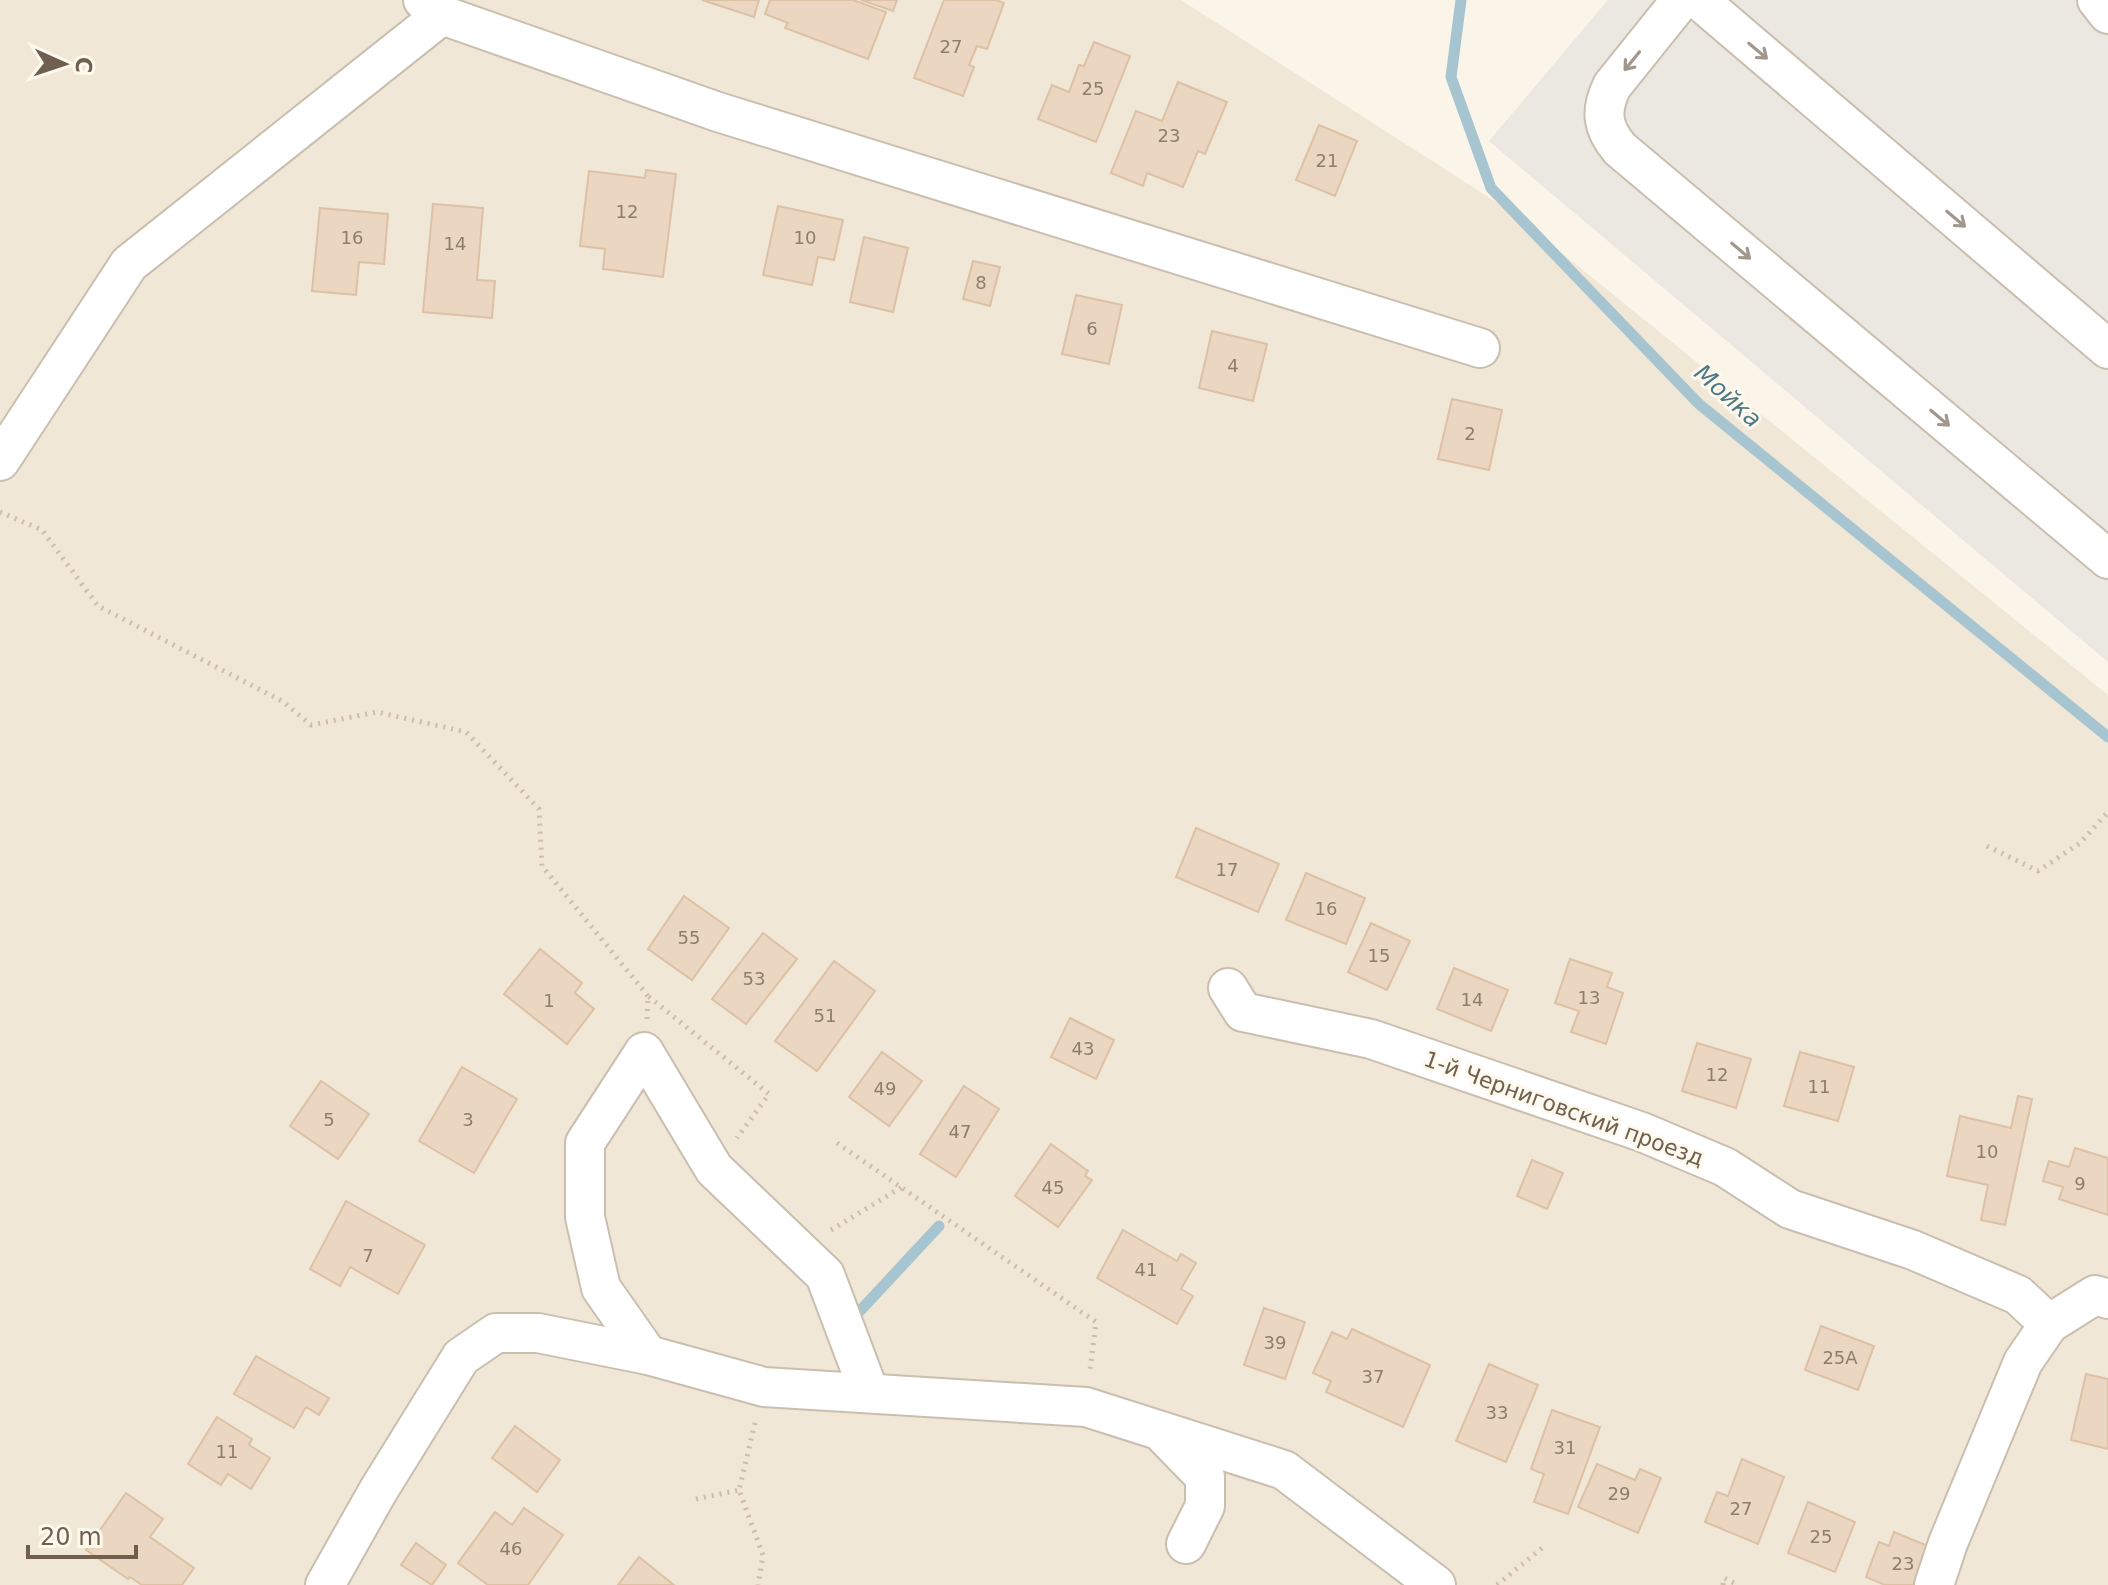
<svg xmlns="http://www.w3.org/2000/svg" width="2108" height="1585" font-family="'DejaVu Sans',sans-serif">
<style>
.residential{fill:#f0e7d7}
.industrial{fill:#ebe7e1}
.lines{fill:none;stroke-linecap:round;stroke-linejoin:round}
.stream{stroke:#a6c5d1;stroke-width:11}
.building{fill:#ead6c1;stroke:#dcc1a5;stroke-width:2}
.minor-casing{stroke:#cabeaf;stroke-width:42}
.path{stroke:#d0bba6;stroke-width:5;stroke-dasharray:2 6;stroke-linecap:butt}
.minor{stroke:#fff;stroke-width:38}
.oneway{stroke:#a2978d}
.labels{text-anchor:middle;stroke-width:6;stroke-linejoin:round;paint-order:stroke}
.number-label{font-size:18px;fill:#8e7d6c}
.street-label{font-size:22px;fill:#705f4f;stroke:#fdf9ed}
.water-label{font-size:24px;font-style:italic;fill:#4f7887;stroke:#fdf9ed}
</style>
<rect width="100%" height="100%" fill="#faf5e8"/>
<polygon class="residential" points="0,0 1181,0 1510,211 2108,695 2108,1585 0,1585"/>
<polygon class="industrial" points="1608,0 2108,0 2108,662 1489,141"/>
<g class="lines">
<g class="stream">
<polyline points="1461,0 1451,77 1491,188 1699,404 2108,737"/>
<polyline points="859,1312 939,1226"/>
</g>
</g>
<g class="building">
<polygon points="702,0 759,0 754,17"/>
<polygon points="770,0 853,0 886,12 868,59 785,28 788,23 765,14"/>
<polygon points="861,0 897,0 893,11"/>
<polygon points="944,0 996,0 1004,3 987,49 977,46 969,65 974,67 963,96 914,78"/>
<polygon points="1094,42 1130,56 1096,142 1038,119 1052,85 1069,92 1079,65 1084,66"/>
<polygon points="1178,82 1227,102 1205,154 1198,151 1183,187 1147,173 1143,186 1111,173 1136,111 1162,121"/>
<polygon points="1319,125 1357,141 1335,196 1296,180"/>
<polygon points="646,170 676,174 663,277 603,269 605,249 580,246 589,171 645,178"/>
<polygon points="433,204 483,208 477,280 495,281 492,318 423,312"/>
<polygon points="778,206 843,220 834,260 818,257 812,285 763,275"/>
<polygon points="320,208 388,214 384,264 359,262 356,295 312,291"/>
<polygon points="864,237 908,248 893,312 850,302"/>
<polygon points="973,261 1000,267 990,306 963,299"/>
<polygon points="1076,295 1122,305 1109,364 1062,354"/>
<polygon points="1212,331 1267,344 1253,401 1199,388"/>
<polygon points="1452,399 1502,410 1489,470 1438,459"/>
<polygon points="1196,828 1279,864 1258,912 1176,877"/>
<polygon points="1306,873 1365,898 1346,944 1286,920"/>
<polygon points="684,896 729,928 692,980 648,949"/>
<polygon points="1371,923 1410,941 1387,990 1348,972"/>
<polygon points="763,933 797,959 746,1024 712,999"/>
<polygon points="540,949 582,983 575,993 594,1009 567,1044 504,994"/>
<polygon points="1570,959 1612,973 1607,987 1623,993 1606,1044 1571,1032 1579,1011 1555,1003"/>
<polygon points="834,961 875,991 817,1071 775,1041"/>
<polygon points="1454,968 1508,990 1491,1031 1437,1009"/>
<polygon points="1070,1018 1114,1040 1096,1079 1051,1057"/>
<polygon points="1697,1043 1751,1059 1736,1108 1682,1091"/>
<polygon points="882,1052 922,1081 889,1126 849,1097"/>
<polygon points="1800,1052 1854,1067 1838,1121 1784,1106"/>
<polygon points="462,1067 517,1099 474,1173 419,1141"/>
<polygon points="321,1081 369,1114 338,1159 290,1126"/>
<polygon points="964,1086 999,1109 956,1177 920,1154"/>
<polygon points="2018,1096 2032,1099 2005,1225 1981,1220 1988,1185 1947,1176 1960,1116 2011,1128"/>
<polygon points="1051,1144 1088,1171 1085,1176 1092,1180 1058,1227 1015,1196"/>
<polygon points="2075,1148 2108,1158 2108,1215 2059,1199 2063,1187 2043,1181 2049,1161 2069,1167"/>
<polygon points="1532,1160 1563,1173 1547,1209 1517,1196"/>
<polygon points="346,1201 425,1245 398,1294 350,1267 340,1286 310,1269"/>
<polygon points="1123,1230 1177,1261 1181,1254 1196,1263 1181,1289 1193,1296 1177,1324 1097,1278"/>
<polygon points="1264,1308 1305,1322 1285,1379 1244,1365"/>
<polygon points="1821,1326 1874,1346 1858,1390 1805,1370"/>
<polygon points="1352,1329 1430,1365 1403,1427 1326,1392 1331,1381 1313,1373 1332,1332 1347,1339"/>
<polygon points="256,1356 329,1398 319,1415 306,1407 294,1428 234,1394"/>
<polygon points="1489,1364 1538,1385 1506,1462 1456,1441"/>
<polygon points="2086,1374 2108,1379 2108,1449 2071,1440"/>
<polygon points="1552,1410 1600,1427 1568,1514 1534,1502 1544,1474 1531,1469"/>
<polygon points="217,1417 252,1439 249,1445 270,1458 251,1489 228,1474 221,1485 188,1464"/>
<polygon points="515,1426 560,1460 537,1492 492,1458"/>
<polygon points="1742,1459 1784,1477 1758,1544 1705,1522 1717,1492 1728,1496"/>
<polygon points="1597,1464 1635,1480 1640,1469 1661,1478 1638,1533 1578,1507"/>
<polygon points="126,1493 163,1519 150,1537 194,1568 182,1585 142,1585 130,1577 128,1579 86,1550"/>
<polygon points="1808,1502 1855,1522 1835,1572 1788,1553"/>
<polygon points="524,1508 563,1535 528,1585 488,1585 458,1563 495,1512 512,1525"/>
<polygon points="1894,1532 1940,1551 1927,1585 1885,1585 1866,1577 1879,1542 1889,1546"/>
<polygon points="416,1543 446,1565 432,1585 401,1565"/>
<polygon points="639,1557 674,1585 618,1585"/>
</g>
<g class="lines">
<g class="minor-casing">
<g id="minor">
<polyline points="423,0 442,15 718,112 1480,348"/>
<path d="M1681,0L1612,86C1600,111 1602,128 1620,149L2108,559"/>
<polyline points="1699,0 2108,349"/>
<polyline points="2097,0 2108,14"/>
<polyline points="0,461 129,264 442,15"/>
<polyline points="1228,988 1243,1012 1371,1039 1642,1132 1725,1167 1790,1209 1913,1250 2018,1295 2049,1324 2095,1295 2108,1299"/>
<polyline points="648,1355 601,1288 585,1217 585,1143 644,1052 714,1169 825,1275 869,1392"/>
<polyline points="1164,1435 1205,1477 1205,1506 1186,1544"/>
<polyline points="325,1585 378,1491 461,1357 496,1333 538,1333 648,1355 764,1387 1086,1407 1284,1470 1436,1585"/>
<polyline points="1934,1585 1948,1543 2023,1362 2049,1324"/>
</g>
</g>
<g class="path">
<polyline points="0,512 42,530 98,606 282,701 311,725 377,712 466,732 539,809 542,866 648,996"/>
<polyline points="1987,846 2038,871 2080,843 2108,812"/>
<polyline points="647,1019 648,996 769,1094 737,1138"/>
<polyline points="837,1143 1096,1322 1090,1370"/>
<polyline points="831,1230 902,1187"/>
<polyline points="755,1423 739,1490 763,1555 758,1585"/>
<polyline points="696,1499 739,1490"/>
<polyline points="1497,1585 1542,1548"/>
<polyline points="1723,1585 1724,1578 1738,1585"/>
</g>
<use href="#minor" class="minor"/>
</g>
<defs><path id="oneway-shaft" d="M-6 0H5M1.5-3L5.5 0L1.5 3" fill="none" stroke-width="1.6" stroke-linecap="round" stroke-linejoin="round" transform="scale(2)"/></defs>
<g class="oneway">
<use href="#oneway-shaft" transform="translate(1758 51) rotate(40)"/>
<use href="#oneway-shaft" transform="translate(1632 61) rotate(129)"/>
<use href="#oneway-shaft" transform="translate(1956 219) rotate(40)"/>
<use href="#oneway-shaft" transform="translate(1741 251) rotate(40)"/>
<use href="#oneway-shaft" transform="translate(1940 418) rotate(40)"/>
</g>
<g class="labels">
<g class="number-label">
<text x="951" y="53">27</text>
<text x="1093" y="95">25</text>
<text x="1169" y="142">23</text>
<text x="1327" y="167">21</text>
<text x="627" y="218">12</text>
<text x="352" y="244">16</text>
<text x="805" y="244">10</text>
<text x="455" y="250">14</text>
<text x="981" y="289">8</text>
<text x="1092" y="335">6</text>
<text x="1233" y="372">4</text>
<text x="1470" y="440">2</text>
<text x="1227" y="876">17</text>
<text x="1326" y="915">16</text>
<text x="689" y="944">55</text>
<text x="1379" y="962">15</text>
<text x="754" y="985">53</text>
<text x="1589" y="1004">13</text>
<text x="1472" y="1006">14</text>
<text x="549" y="1007">1</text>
<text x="825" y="1022">51</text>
<text x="1083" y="1055">43</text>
<text x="1717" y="1081">12</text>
<text x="1819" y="1093">11</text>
<text x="885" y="1095">49</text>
<text x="329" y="1126">5</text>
<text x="468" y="1126">3</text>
<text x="960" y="1138">47</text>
<text x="1987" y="1158">10</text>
<text x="2080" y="1190">9</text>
<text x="1053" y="1194">45</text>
<text x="368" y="1262">7</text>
<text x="1146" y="1276">41</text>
<text x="1275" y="1349">39</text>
<text x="1840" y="1364">25А</text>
<text x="1373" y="1383">37</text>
<text x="1497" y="1419">33</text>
<text x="1565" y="1454">31</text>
<text x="227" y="1458">11</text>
<text x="1619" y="1500">29</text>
<text x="1741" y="1515">27</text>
<text x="1821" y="1543">25</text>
<text x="511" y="1555">46</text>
<text x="1903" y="1570">23</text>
</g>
<g class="street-label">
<text transform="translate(1564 1108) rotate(20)" y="8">1-й Черниговский проезд</text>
</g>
<g class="water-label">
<text transform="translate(1728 396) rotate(42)" y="8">Мойка</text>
</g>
</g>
<g transform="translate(64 64) rotate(93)" stroke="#fdf9ed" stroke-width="6" paint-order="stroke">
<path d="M0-6L14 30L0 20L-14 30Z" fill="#705f4f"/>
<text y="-12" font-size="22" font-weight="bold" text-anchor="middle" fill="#705f4f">С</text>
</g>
<path d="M28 1545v12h108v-12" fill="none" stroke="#705f4f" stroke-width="4"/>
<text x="40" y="1545" font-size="24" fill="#705f4f" stroke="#fdf9ed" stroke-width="6" paint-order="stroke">20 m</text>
</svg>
